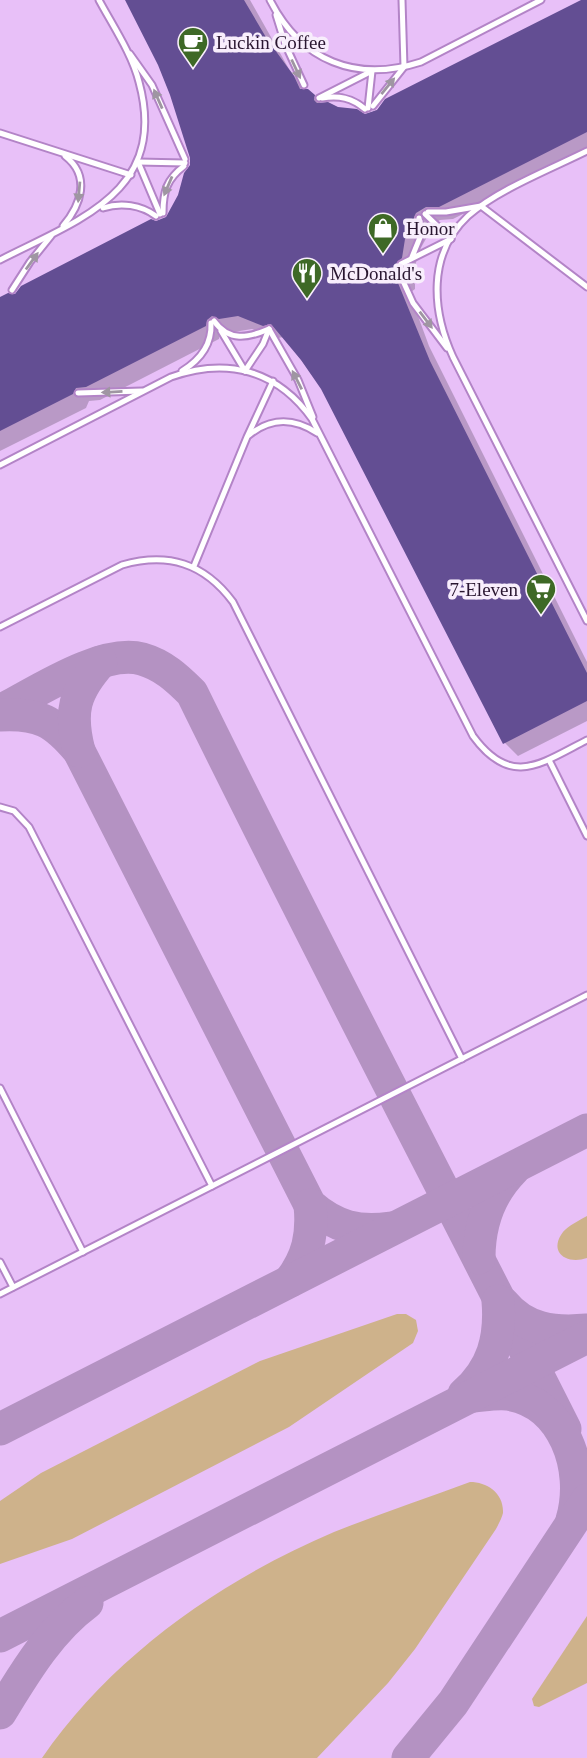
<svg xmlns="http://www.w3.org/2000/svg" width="587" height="1758" font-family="Georgia,serif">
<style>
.green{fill:#ceb28b}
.shadow{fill:#0003}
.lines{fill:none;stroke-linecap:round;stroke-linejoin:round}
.taxiway{stroke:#b492c2;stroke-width:33}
.building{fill:#634e93}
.lane-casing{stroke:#b384c7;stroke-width:9}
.lane{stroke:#fff;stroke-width:5}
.oneway{fill:#9f96a2}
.labels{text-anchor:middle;stroke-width:7;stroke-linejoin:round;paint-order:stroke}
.poi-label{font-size:19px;fill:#291630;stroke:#f8eefc;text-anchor:start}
</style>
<rect width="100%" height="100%" fill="#e8c0f8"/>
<g class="green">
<path d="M587,1216V1258C566,1265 548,1252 563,1232C568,1226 580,1220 587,1216Z"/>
<polygon points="397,1314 406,1314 416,1320 418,1331 413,1343 289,1427 72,1539 0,1564 0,1501 41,1473 260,1361"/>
<path d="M470,1482C487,1482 504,1493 503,1513C502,1518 498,1525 496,1529L415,1649L388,1683L317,1758H42C112,1656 221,1580 334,1532C379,1514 425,1499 470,1482Z"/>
<polygon points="587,1616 587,1683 539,1707 534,1706 532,1699"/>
</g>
<polygon class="shadow" points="127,0 250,0 289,69 306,91 322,104 365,116 583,0 587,0 587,152 453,219 440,220 427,229 427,237 418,253 414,272 409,278 415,284 415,289 411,292 411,297 429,346 587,662 587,721 518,756 505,743 322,388 284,337 278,338 252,329 234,332 227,329 220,333 219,339 100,400 89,401 86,408 0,451 0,298 16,296 169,217 190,169 192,157 160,64"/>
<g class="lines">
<g class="taxiway">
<path d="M0,711C35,693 102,648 142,659C163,665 177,678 192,693C313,940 441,1183 565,1429"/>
<path d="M0,715C39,713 54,721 79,751L310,1205C335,1227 359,1233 391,1228"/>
<path d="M79,751C69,712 74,692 101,662"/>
<path d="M479,1258C479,1225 490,1193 514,1169"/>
<path d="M290,1281C308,1257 313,1235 310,1205"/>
<path d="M503,1303C525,1330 554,1333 587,1330"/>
<path d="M464,1394C493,1369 501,1338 498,1301"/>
<path d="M474,1396C485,1395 496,1393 507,1394C564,1402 587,1469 572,1520"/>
<polyline points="0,1429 587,1130"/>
<polyline points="0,1636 587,1337"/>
<path d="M0,1713C24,1674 49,1631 87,1603"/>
<polyline points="408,1758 453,1703 587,1500"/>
</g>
</g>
<polygon class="building" points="125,0 244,0 267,39 294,76 300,89 308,89 315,95 314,100 317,103 328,102 338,107 357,109 365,114 377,110 385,99 581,0 587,0 587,132 439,207 426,207 416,213 414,217 414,223 405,239 402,258 396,264 402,269 403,276 398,279 398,283 430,361 587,673 587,701 503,744 321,389 301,360 271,324 263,326 238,316 219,319 212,316 207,320 206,326 86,387 76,388 73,394 0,431 0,297 8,293 15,294 21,286 151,219 156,221 166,217 178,195 184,173 190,165 190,158 170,95 158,65"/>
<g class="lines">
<g class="lane-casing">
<g id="lane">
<path d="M270,0C301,61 356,83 421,62L541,0"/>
<polyline points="276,15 285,44 304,85"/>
<polyline points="130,54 152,85 185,159"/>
<polyline points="319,98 372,71"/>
<path d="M322,98C339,95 352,98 365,109"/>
<polyline points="373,106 404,67 402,0"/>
<polyline points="368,108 372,71"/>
<polyline points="0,133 131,175"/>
<path d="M587,151C551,169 497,190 468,216C427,254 432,311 453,357L587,621"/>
<polyline points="138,162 160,214"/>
<polyline points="138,162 185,163"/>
<path d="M103,208C121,202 141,205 156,216"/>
<polyline points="428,212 446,212 481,206 587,287"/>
<path d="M163,213C163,191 167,179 184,166"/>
<polyline points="425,214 451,239"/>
<path d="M63,226C81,205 91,176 65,156"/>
<polyline points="412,257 421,235 419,218"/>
<path d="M0,260C78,220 169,192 139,82C132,54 113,26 99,0"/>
<polyline points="401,264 451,239"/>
<polyline points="403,281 413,303 447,348"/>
<polyline points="12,290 30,262 51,236"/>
<path d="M214,321C229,342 248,338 269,329"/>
<polyline points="269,329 298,380 313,417"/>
<polyline points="221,331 245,371"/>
<path d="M182,371C200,360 212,345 211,323"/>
<polyline points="245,371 263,344 269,329"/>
<polyline points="78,393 142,391"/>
<path d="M249,435C272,417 294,418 317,433"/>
<path d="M0,465L171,377C227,357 277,370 312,419L473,736C511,788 540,764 587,740"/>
<polyline points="194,566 247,437 273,381"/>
<path d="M0,627L122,565C168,552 204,563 233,602L462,1059"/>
<polyline points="549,760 587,836"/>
<polyline points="0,807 14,811 29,827 212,1186"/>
<polyline points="0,1088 83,1252"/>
<polyline points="0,1262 13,1287"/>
<polyline points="0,1294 587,995"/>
</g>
</g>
<use href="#lane" class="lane"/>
</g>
<defs><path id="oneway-solid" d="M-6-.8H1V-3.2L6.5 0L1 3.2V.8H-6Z" transform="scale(1.75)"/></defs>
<g class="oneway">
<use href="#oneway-solid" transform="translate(296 69) rotate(65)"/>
<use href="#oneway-solid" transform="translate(388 86) rotate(-51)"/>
<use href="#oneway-solid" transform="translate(158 99) rotate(-114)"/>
<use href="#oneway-solid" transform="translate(168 186) rotate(113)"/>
<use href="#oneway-solid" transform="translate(79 192) rotate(95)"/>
<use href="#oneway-solid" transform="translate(32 261) rotate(-54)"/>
<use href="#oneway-solid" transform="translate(426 320) rotate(53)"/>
<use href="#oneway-solid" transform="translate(297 380) rotate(-117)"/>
<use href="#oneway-solid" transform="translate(112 392) rotate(177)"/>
</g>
<defs>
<g id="cafe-pin" transform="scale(1.575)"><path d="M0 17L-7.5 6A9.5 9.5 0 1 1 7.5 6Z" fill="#3e6926" stroke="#f8eefc"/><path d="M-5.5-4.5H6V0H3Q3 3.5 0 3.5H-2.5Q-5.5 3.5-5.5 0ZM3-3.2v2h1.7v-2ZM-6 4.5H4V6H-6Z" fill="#fff"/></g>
<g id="shop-pin" transform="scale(1.575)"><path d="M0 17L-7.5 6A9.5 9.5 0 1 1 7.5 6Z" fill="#3e6926" stroke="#f8eefc"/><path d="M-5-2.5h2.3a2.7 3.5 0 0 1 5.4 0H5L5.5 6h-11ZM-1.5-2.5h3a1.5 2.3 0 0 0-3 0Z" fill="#fff"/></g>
<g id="restaurant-pin" transform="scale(1.575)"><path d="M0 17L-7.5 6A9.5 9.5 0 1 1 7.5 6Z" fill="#3e6926" stroke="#f8eefc"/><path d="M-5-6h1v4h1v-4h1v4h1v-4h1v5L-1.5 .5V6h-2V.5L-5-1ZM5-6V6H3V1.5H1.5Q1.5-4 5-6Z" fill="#fff"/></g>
<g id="supermarket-pin" transform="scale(1.575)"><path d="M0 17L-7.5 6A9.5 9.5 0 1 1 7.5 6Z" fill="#3e6926" stroke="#f8eefc"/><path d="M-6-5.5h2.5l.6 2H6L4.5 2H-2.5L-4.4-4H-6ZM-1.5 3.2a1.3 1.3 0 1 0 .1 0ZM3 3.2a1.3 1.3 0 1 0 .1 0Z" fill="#fff"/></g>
</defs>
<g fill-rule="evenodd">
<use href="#cafe-pin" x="193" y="42"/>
<use href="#shop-pin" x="383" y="228"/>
<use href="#restaurant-pin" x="307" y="273"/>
<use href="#supermarket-pin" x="541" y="589"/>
</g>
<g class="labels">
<g class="poi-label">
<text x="216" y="49">Luckin Coffee</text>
<text x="406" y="235">Honor</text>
<text x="330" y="280">McDonald's</text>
<text x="518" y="596" text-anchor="end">7-Eleven</text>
</g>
</g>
</svg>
